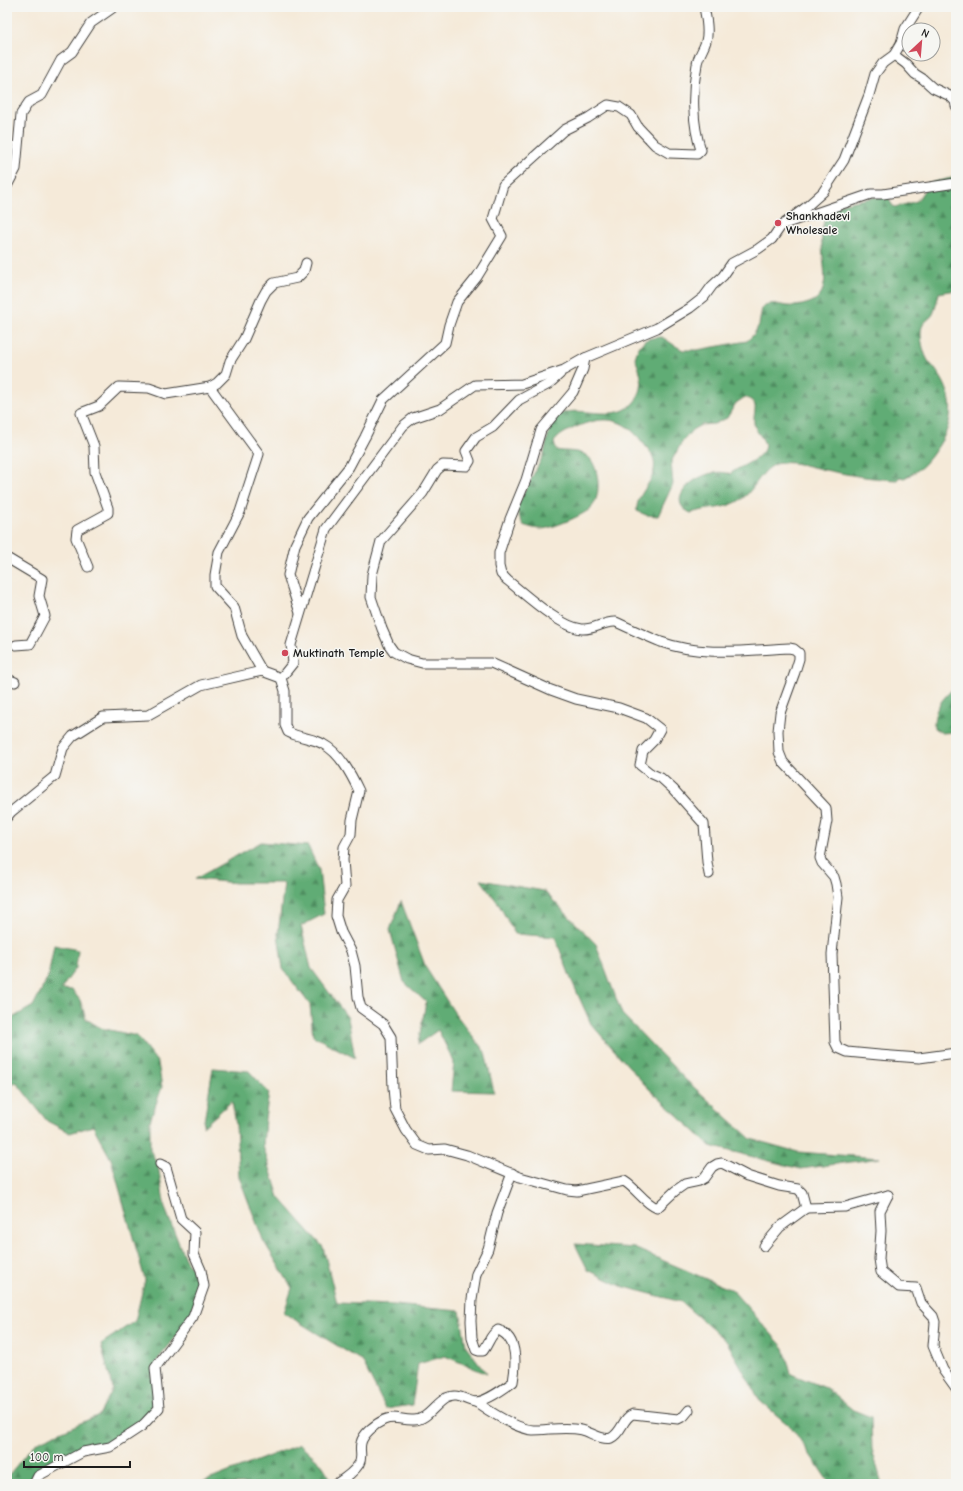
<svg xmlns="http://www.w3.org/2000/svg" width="963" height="1491" font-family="'Comic Neue',sans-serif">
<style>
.forest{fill:url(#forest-firs);stroke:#3e6448}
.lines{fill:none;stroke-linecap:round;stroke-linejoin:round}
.minor-casing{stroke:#3d3b38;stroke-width:11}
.minor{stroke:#fff;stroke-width:9}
.poi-dot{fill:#d1495b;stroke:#f6f6f2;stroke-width:1.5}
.labels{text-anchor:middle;stroke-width:3;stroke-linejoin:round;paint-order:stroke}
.poi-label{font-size:12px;font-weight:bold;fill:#1c1c1c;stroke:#f6f6f2;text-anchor:start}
</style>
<defs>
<pattern id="forest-firs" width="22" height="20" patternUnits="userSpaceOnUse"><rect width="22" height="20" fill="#60ac75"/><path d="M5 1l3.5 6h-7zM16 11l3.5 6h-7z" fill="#4e8b5f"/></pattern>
</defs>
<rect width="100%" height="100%" fill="#f6f6f2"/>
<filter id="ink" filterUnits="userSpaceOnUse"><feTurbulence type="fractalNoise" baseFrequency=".025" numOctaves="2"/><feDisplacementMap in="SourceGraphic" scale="8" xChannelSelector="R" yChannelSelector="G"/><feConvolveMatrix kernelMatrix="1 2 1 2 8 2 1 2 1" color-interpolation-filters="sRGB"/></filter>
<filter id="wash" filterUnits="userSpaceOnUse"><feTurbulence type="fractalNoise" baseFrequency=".012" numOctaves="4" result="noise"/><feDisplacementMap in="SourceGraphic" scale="16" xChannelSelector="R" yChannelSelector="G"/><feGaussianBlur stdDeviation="0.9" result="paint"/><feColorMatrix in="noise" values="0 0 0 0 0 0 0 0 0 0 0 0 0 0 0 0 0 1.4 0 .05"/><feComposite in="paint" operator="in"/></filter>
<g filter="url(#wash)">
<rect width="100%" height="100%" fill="#f5ead9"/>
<g class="forest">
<path d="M956,177V290L939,293C937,300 936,308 933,314C929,321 921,321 921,333C921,342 924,355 929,362C931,365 934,367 935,369C954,393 956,419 939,445C929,460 922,470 904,478L900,477L897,480C873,479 849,475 825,470C811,467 794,461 780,463C763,466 755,489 743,498C728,510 709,507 691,513C660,500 703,464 730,474C737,467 770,457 764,442C761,435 755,431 754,423C753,409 761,404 745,397L736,403L727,418L714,424L701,425L692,430L682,442L671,462L673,484L658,516L646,515L637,511C635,493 658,481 654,461C653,454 647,448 643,443C623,416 603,415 574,428C566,432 559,435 554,442L556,450C566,452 576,450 586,455C600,464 602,497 591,508C584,515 551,529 541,529C535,529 529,527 523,525L518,514L517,506L544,454L550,427L554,417C557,416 560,414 563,413C584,406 618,424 635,401C646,386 641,374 635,358C640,340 645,338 662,337L674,345L683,350H697L747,341L754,334L759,325L762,308C774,300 776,305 788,306C796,307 809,304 815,300C840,283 805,233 834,205L887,195L892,205L895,207L903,205L917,201L929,183Z"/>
<path d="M956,686V732L942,733L934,728C933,708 943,698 956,686Z"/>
<polygon points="261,842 308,846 319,870 324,914 301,926 311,968 348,1018 355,1058 313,1036 310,1005 283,969 278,934 284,883 236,883 195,879"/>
<polygon points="481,880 544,891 596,944 622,1014 685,1079 751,1139 798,1152 880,1158 801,1169 710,1146 646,1086 591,1024 571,979 555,937 515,934 498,903"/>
<polygon points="401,901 426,968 454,1012 485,1052 494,1092 451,1091 454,1062 438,1030 418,1044 426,1002 404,982 390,930"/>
<polygon points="54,945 78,950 76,968 61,989 72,990 80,1000 86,1019 101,1028 137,1036 158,1063 162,1087 150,1121 150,1150 158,1165 165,1208 185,1259 197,1276 198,1288 190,1319 156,1362 154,1411 113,1441 64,1454 35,1474 29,1484 7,1484 7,1477 35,1443 99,1415 113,1389 101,1344 135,1321 145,1280 111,1159 93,1126 70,1133 47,1121 16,1082 7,1090 7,1021 33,1006 48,977"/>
<polygon points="213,1068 249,1071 269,1093 265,1119 263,1146 279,1197 323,1247 337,1303 394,1305 460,1311 466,1346 487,1374 445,1356 418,1364 412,1405 386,1409 362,1361 284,1313 292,1288 263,1240 239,1177 236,1125 232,1101 203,1127"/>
<polygon points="575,1244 634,1248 732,1290 784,1348 791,1374 826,1388 853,1410 871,1417 872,1449 882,1484 830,1484 792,1428 760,1401 727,1342 681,1302 621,1286 588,1270"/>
<polygon points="300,1444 321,1463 334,1484 198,1484"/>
</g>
</g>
<g filter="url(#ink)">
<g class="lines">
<g class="minor-casing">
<g id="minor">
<polyline points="894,55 906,64 915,74 923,79 933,88 950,96 955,101 956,106"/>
<polyline points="7,186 16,169 21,114 29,102 42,95 61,60 72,52 91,23 114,7"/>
<polyline points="787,223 871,194 883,194 956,183"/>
<path d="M585,358L583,369L573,392L541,430L526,480L510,519L499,553V566L501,574L507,580C526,595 560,627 582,629C594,630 604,621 616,622C631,629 646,636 661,642C702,657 747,650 789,648L794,649L799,653V659L795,672L780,713L778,731L779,752L783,762L826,808L827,821L820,858L822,863L834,877L836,884L838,897L832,954L835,1042L838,1048L847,1052L879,1055L919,1058L956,1053"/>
<polyline points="560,374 549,384 519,400 493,427 476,437 466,451 470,461 467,466 443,465 437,470 423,493 381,541 372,575 371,597 382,629 389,645 394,652 407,659 422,663 491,663 551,690 576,699 619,708 646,718 660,729 654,740 643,751 640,765 650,773 661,778 673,789 704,824 707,862 709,874"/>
<polyline points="210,387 217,383 226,374 230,361 244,339 261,300 266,291 274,283 297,278 304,271 306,263"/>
<polyline points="7,558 42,579 39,596 45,616 30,644 16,645"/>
<polyline points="88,567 76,538 77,530 108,513 108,508 95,472 94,446 81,413 99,406 119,387 149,388 166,394 210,387 259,454 240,512 219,552 215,575 215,586 234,607 242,636 262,671"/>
<path d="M300,613L288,575L295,545L308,518L349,467L365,437L383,400L445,343L449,325L457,302L477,277L502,236L493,219L503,185L564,130L588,118L608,105L619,107L631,115L638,127L655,145L669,153L697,154L701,150C692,124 692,91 697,64C698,56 704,49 706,41C709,31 706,17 704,7"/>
<path d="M281,678L285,691V725L288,732C299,738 313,738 323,744C340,753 351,774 359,791L352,820L351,834L344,847L343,860L345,886L337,900L336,916L341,932L351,951L355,966L358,997L361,1008L383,1024L391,1037L393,1088L395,1109L406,1130L417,1145L429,1150L445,1149L467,1155L520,1177L567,1190L577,1191L624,1181C637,1189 644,1203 657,1208L675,1191L685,1184L699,1181L704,1178L712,1167L717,1164L722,1163L747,1176L779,1186L798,1189L802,1193L806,1208L845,1207L888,1195"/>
<polyline points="7,679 15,682"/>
<polyline points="7,817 11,812 55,776 63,748 73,736 103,717 148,715 201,685 262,671 281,678 293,663 291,645 326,529 403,426 413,418 440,409 475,385 522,384 564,370 585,358 657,328 690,308 704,297 712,286 723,276 732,263 758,249 772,239 781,226 805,208 823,192 844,160 869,95 875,74 883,63 894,55 901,43 905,29 919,7"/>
<polyline points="888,1195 880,1211 881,1231 879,1259 881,1272 899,1287 916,1288 921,1303 933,1316 935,1322 933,1346 943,1370 956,1388"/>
<polyline points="764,1246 780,1227 806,1208"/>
<path d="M476,1402C489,1411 516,1429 533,1430C549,1430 566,1426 582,1430C590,1432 603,1441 611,1438C622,1433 623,1417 633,1414L678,1419L684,1416L689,1410"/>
<polyline points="34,1484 38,1476 83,1452 110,1447 142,1426 159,1408 155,1368 193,1317 204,1286 201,1270 194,1254 195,1232 181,1219 166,1167 160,1164"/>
<path d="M336,1484C344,1479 354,1472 359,1464C363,1457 359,1451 361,1443C363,1434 375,1424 384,1420C394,1415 403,1421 414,1420C427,1420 435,1404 446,1398C459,1392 465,1401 475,1402C485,1402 505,1388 513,1382C516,1365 518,1337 498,1330C489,1336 490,1342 483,1351H479L476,1350L472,1338L471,1321L472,1299L476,1274L488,1249L497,1213L512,1173"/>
</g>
</g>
<use href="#minor" class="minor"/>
</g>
</g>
<g class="poi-dot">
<circle cx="778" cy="223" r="4"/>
<circle cx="285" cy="653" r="4"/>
</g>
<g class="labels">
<g class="poi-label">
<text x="786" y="220">Shankhadevi<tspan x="786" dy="14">Wholesale</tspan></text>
<text x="293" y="657">Muktinath Temple</text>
</g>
</g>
<rect width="963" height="1491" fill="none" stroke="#f6f6f2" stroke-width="24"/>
<g transform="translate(921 42) rotate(26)"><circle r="19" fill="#f6f6f2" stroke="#9f9f9c"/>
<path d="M0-3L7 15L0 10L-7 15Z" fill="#d1495b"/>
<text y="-6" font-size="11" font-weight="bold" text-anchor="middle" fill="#1c1c1c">N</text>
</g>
<path d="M24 1461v6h106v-6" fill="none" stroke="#1c1c1c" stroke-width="2"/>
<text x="30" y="1461" font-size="12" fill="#1c1c1c" stroke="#f6f6f2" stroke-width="3" paint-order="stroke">100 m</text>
</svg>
